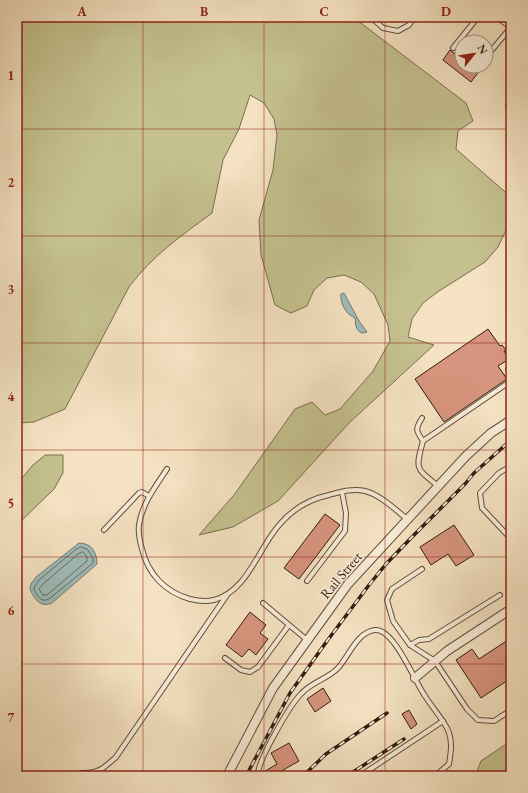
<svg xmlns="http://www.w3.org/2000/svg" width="528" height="793" font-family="'EB Garamond',serif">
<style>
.green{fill:#c4c18e;stroke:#7a6e50}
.water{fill:#9ebcba;stroke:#727c76}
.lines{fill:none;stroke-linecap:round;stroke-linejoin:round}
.shore{stroke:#676c66;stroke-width:1}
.building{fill:#d7947e;stroke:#301c11}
.service-casing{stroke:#614e3d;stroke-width:6}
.minor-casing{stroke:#614e3d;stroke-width:10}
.service{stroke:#f8ecd7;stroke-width:4}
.minor{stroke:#f8ecd7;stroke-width:8}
.rail-casing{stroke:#301c11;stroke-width:3.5}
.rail{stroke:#f8ecd7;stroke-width:2;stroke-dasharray:6;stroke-linecap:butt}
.grid{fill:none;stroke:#8f2418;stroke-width:1;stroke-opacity:0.55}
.labels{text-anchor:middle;stroke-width:3.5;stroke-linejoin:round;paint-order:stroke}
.street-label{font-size:14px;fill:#301c11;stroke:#f8ecd7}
.neatline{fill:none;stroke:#8f2418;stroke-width:1.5}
.grid-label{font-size:13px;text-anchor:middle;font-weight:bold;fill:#8f2418}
</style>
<rect width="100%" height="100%" fill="#f5e2c2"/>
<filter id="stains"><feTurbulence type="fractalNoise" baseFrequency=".005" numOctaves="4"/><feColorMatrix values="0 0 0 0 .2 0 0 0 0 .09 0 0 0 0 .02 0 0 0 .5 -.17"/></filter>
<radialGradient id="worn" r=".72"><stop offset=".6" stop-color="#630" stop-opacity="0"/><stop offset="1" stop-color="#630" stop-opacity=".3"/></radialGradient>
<g class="green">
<path d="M17,17H353L466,103L473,121L458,131L456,149L511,197V219L498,247L485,262L439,291L423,303L412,319L408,337L434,345L349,423L278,501L233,527L199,535L234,495L295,409L312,402L325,415L340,409L373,371L390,341L388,325L374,294L361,282L344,275L327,278L314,290L307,306L291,313L275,305L261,255L259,220L273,170L277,135L274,119L264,103L250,95L239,129L223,160L212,213C181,236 153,255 129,287L65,409L34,422L17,423Z"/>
<polygon points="45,455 63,455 63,473 54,489 17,525 17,484 32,466"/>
<polygon points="511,741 511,776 475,776 481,761"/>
</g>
<g class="water">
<path d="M344,293L359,321L367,332L362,333C355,330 356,325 355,318C354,317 351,316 350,315C344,311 340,300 341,294Z"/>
<path d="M79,543C92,543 97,553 97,564L52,603C40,608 34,599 30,589L31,584L36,577Z"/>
</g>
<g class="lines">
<g class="shore">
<path d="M81,547L87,549L93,558V563L49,599C41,603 37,596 34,589L35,586L39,580L75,550Z"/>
<polygon points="83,552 87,557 87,561 47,595 43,595 39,589 43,584 78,554"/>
</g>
</g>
<g class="building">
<polygon points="462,44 462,66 483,66 471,82 443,60 450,50 455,54"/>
<polygon points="488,329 500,346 502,345 506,350 504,351 509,359 498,366 507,379 444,422 415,379"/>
<polygon points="325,514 340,525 299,579 284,568"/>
<polygon points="454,525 474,555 456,566 448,554 431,565 420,547"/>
<polygon points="250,612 266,625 260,633 268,639 256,655 249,649 242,657 226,645"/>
<polygon points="511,638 511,678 481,698 456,660 472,649 479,659"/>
<polygon points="323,688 331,701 315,712 307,699"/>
<polygon points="409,710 417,724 411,729 402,714"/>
<polygon points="289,743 299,761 278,773 280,776 262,776 262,773 277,764 271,753"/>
</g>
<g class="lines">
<g class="service-casing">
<g id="service">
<polyline points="371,17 383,28 398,31 409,25 415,17"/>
<polyline points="453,48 478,17"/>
<polyline points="486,57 511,27"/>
<polyline points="508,106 511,101"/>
<polyline points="508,369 511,367"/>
<path d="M422,418C415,429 416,431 423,441"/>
<path d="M167,469C155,487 142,504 139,525C138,533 140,542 142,549C148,574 165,592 190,599C198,601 206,602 214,600C248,591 258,548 280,524C293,509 310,499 329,495C340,492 353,488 365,491C379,494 396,510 407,519"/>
<path d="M438,486C416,468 415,470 423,441L511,381"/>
<polyline points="104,530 139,493 142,492 149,496"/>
<polyline points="510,536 509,531 511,529"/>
<polyline points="511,539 482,508 480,493 499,473 511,466"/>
<polyline points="422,569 392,589 387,600 393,621 410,645 435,661 467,709 478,720 494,721 511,710"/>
<polyline points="307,581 345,531 346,513 342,492"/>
<polyline points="263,603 307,640"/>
<polyline points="410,645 419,640 429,639 500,595"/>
<polyline points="225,658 241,670 250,672 258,667 289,625"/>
<path d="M81,773C98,774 104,768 116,757L227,595"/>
<path d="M258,776C256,763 290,705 301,694C311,682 328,679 338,668C349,656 357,632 375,630C394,628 415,682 425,696C432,707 441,717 447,728C453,740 451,752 449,764L435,776"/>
<polyline points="360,776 443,721"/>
</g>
</g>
<g class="minor-casing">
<g id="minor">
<polyline points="500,17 511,25"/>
<polyline points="415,678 447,651 511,609"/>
<polyline points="227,776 273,688 348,584 466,456 491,433 511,420"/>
</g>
</g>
<use href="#service" class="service"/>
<use href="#minor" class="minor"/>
<g class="rail-casing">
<g id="rail">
<polyline points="246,776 290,693 327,641 369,585 386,564 412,537 465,484 474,473 511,440"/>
<polyline points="303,776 326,754 387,713"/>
<polyline points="347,776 404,739"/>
</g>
</g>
<use href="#rail" class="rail"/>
</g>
<path class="grid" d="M143,17V776M264,17V776M385,17V776M17,129H511M17,236H511M17,343H511M17,450H511M17,557H511M17,664H511"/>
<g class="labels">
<g class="street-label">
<text transform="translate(341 575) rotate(-50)" y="5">Rail Street</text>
</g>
</g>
<rect width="528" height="793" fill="none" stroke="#f5e2c2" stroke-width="44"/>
<g transform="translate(474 54) rotate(60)"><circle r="19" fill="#f8ecd7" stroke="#a89988"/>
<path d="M0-3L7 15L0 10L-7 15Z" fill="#8f2418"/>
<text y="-6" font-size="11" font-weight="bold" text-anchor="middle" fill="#301c11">N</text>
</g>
<rect x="22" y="22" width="484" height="749" class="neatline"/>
<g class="grid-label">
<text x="82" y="16">A</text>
<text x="204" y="16">B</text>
<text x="324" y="16">C</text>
<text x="446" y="16">D</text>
<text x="11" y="80">1</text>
<text x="11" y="187">2</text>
<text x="11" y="294">3</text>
<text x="11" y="401">4</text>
<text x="11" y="508">5</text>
<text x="11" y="615">6</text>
<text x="11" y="722">7</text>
</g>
<rect width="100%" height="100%" filter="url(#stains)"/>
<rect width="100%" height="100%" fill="url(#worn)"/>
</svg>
